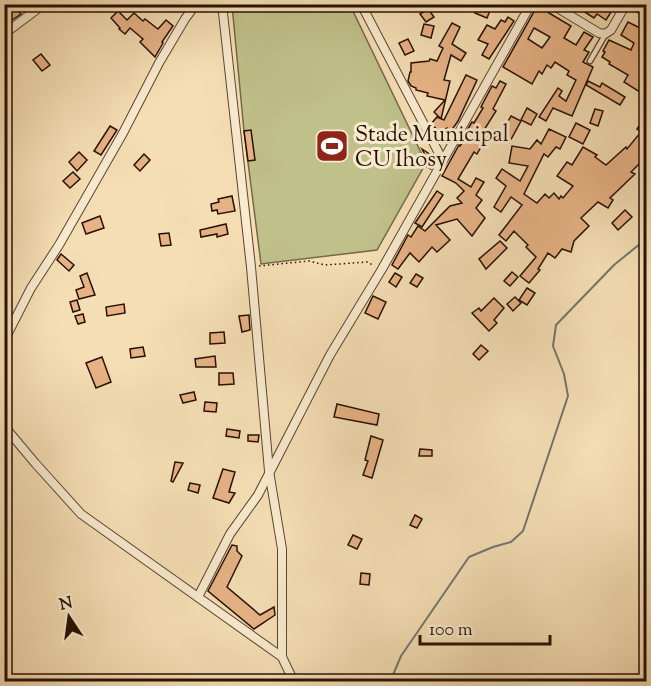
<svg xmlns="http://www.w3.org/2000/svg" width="651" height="686" font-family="'Sorts Mill Goudy',serif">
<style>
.green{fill:#c0c08a;stroke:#746848;stroke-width:1.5}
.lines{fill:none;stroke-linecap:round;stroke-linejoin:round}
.stream{stroke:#707670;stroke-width:2}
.building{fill:#e7b386;stroke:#271005;stroke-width:1.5;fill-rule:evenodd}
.service-casing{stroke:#5a4431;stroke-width:7}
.minor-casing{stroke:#5a4431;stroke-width:10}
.path{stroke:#271005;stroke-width:1.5;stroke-dasharray:1.5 3;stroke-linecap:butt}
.service{stroke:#f8eace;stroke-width:4.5}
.minor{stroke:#f8eace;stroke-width:8}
.labels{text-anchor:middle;stroke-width:6;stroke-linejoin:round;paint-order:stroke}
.poi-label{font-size:22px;fill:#271005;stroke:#f8eace;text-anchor:start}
</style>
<rect width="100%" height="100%" fill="#f5deb4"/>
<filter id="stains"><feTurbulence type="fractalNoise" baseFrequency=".00333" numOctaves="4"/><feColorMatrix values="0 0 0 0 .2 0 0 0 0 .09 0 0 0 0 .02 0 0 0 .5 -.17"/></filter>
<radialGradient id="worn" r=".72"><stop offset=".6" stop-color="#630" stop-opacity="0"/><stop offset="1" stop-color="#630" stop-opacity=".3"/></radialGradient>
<polygon class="green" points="232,5 350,5 426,163 377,250 261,264 244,131"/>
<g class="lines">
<polyline class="stream" points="390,682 401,656 469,557 493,547 511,542 523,531 568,396 564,374 553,346 556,325 614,265 646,239"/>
</g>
<g class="building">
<polygon points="13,4 21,14 12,20 6,9"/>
<polygon points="479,4 488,4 488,7 491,8 487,18 475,13"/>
<polygon points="572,4 606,4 613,9 606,20 597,14 594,18"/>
<polygon points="632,4 646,4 646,18 631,8"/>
<path d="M539,7L571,26L564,38L576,45L584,32L593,37L584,50L589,52L583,62L593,67L572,116L553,108L546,121L539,117L558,88L562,91L559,96L566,101L576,80L567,75L569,71L555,62L551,68L547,65L542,74L539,71L532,84L503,67L535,10L537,11ZM534,28L550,37L542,48L528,39Z"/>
<polygon points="428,9 434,17 426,22 420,14"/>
<polygon points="118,11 127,20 134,13 143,21 145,19 158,29 166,20 173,26 162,42 163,43 155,57 140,42 143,39 130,28 125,34 119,29 120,28 111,18"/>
<polygon points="508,17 514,21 489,59 482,55 488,44 478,40 487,25 495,29 501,20 505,22"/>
<polygon points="628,22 646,31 646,96 624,82 628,75 609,64 610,62 602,57 605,52 603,51 609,40 631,50 634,43 621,35"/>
<polygon points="452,23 460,27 452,44 466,53 461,61 451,55 444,80 450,81 441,119 434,112 445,100 427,96 428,93 416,90 416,88 411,86 408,81 410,72 411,72 411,63 429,61 430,59 437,61 443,48 439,46"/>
<polygon points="424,24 434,26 431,38 421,35"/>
<polygon points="408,39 414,51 405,55 399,43"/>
<polygon points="41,54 50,65 42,71 33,60"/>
<polygon points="466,75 477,80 458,121 451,131 447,128 441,133 431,124 437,117 444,120"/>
<polygon points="500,81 506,84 493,109 496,111 484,130 489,133 477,154 474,152 458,179 471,187 476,178 484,182 476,195 482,200 476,208 485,218 472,236 457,219 436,225 450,240 437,252 432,247 419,262 410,253 398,269 392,265 408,235 411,237 418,226 425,231 450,206 462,203 457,198 464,191 456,183 442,176 459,145 460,146 468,134 466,132 472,122 474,123 483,108 481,107 492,86 496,88"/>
<polygon points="588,81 600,87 602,83 625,97 620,105 586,85"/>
<polygon points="527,108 537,114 531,125 521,120"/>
<polygon points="595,109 603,111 598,126 590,123"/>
<polygon points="511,116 521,121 509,143 499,138"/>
<polygon points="576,123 590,130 583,144 569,137"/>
<polygon points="641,123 646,125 646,164 640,163 631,172 635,174 610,198 613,200 608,208 598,202 581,218 589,226 574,241 571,252 562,249 555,258 548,253 538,269 540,270 529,283 520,276 536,257 526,247 528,245 514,231 506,241 499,235 522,205 511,197 501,212 494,207 506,186 496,178 502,169 520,181 528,166 509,163 512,146 530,149 537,140 541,144 549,129 566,137 560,149 556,147 548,157 544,154 524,194 537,203 545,194 549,198 554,193 559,199 561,196 563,198 573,186 557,176 567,162 572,165 583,147 597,155 595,157 606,165 626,147 627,149 641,132 637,129"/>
<polygon points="110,126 117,130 101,155 94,151"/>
<polygon points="251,130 255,160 248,161 244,131"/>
<polygon points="422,149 434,157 436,161 431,169 425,166 428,161"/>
<polygon points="79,152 87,160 77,171 69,162"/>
<polygon points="144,154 150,160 140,171 134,165"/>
<polygon points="73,172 80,179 70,188 63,181"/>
<polygon points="437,191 443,195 422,227 415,223"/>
<polygon points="232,196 235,211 218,214 217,210 212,211 211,204 219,202 218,199"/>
<polygon points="625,210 632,217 618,230 612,223"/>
<polygon points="100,216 104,228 86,234 82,223"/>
<polygon points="226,224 228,234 217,237 217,234 201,237 200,230"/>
<polygon points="169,233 171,245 161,246 159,234"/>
<polygon points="500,241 507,248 486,269 479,259"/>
<polygon points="61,254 74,265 69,271 57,260"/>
<polygon points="512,272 518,277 510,286 504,281"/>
<polygon points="87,273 95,295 79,299 76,290 84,287 80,276"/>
<polygon points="395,273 402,277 396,287 389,282"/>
<polygon points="416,274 423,278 417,287 410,283"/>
<polygon points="527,288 535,293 527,305 519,300"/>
<polygon points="373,296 386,302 378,319 365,313"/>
<polygon points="515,297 521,303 513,311 507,304"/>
<polygon points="494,298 504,308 494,320 497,323 489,331 472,313 479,308 481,311"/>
<polygon points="77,300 80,310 73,312 70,302"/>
<polygon points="124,304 125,313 107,316 106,307"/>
<polygon points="83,314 85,322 78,324 75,316"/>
<polygon points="249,315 250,330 242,332 239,316"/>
<polygon points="224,332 225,343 210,344 210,333"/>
<polygon points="481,345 488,351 479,360 473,354"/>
<polygon points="143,347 145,356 131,358 130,349"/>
<polygon points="215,356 216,367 196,367 195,359"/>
<polygon points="102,357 111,382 96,388 86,363"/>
<polygon points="219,373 233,373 234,384 219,385"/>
<polygon points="194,392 196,400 183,403 180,395"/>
<polygon points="205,402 217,403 216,412 204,411"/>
<polygon points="337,404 379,414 377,425 334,417"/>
<polygon points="227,429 240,431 239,438 226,436"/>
<polygon points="248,435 259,435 258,442 248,441"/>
<polygon points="371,436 383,440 372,478 363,475 368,461 365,460"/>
<polygon points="420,449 432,450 432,456 419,456"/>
<polygon points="175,462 183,463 173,482 171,481"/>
<polygon points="223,469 235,472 229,492 235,493 229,503 213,498"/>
<polygon points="190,483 200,485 198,493 188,490"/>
<polygon points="415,515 422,519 417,528 410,525"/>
<polygon points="353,535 362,539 357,549 348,545"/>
<polygon points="232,545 237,546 237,551 242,556 227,587 260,615 274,607 275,615 254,629 208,591"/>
<polygon points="361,573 370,574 369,585 360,584"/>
</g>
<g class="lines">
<g class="service-casing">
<polyline id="service" points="590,61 605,35"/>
</g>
<g class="minor-casing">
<g id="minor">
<polyline points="222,4 251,267 269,471 282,549 282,657 294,682"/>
<polyline points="361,4 442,159"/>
<polyline points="551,4 599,33 605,34 611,30 626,4"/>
<polyline points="4,34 44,4"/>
<polyline points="4,341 31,288 59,245 123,133 159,63 185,19 196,4"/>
<polyline points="4,426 35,463 81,514 282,657"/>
<polyline points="198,597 230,534 258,495 330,355 382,269 531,4"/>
</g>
</g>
<polyline class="path" points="259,266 309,261 325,265 367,262 373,265"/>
<use href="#service" class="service"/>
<use href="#minor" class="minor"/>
</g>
<defs>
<g id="stadium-square" transform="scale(1.725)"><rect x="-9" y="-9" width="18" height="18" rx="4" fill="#8f2418" stroke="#f8eace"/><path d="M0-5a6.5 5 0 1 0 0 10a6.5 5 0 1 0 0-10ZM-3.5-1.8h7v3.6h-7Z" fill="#fff"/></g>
</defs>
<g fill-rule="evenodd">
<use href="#stadium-square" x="332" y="146"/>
</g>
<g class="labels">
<g class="poi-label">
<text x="355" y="141">Stade Municipal<tspan x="355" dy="25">CU Ihosy</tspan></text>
</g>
</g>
<rect width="651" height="686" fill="none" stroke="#f5deb4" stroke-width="24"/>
<rect x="6" y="6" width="639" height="674" fill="none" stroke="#271005" stroke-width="3"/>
<rect x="12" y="12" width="627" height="662" fill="none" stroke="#271005" stroke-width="1.5"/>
<g transform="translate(69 617) rotate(347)" stroke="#f8eace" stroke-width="4.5" paint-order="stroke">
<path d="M0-4.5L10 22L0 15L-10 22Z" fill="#271005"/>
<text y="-9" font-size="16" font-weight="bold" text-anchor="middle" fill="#271005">N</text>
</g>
<path d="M420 635v9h130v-9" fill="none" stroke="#271005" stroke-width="3"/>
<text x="429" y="635" font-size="18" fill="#271005" stroke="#f8eace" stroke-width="4.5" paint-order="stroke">100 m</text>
<rect width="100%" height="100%" filter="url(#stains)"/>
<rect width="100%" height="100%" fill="url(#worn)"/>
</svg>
